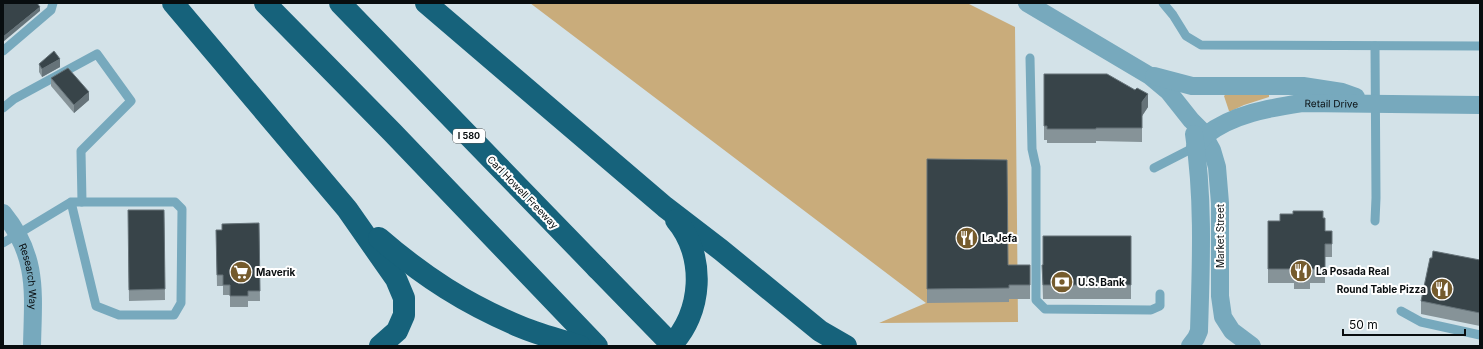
<svg xmlns="http://www.w3.org/2000/svg" width="1483" height="349" font-family="Inter,sans-serif">
<style>
.green{fill:#c9ac7b}
.lines{fill:none;stroke-linecap:round;stroke-linejoin:round}
.service{stroke:#77a9bd;stroke-width:9}
.minor{stroke:#77a9bd;stroke-width:18}
.motorway{stroke:#16627b;stroke-width:22}
.motorway-bridge{stroke:#16627b;stroke-width:22}
.wall{fill:#869398}
.shaded-wall{fill:#667379}
.building{fill:#384449;stroke:#667379}
.labels{text-anchor:middle;stroke-width:4;stroke-linejoin:round;paint-order:stroke}
.shield{fill:#fff;stroke:#525657;stroke-width:1}
.shield-label{font-size:9px;font-weight:bold;fill:#080d0f}
.street-label{font-size:10px;fill:#080d0f;stroke:#fff}
.poi-label{font-size:10px;font-weight:bold;fill:#080d0f;stroke:#fff;text-anchor:start}
</style>
<rect width="100%" height="100%" fill="#d3e2e8"/>
<g class="green">
<polygon points="530,3 967,3 1015,27 1018,322 879,323 926,303"/>
<polygon points="1269,94 1269,97 1244,105 1231,111 1229,111 1224,96 1225,95"/>
</g>
<g class="lines">
<g class="service">
<polyline points="1163,3 1173,15 1186,36 1201,45 1480,46"/>
<polyline points="1375,46 1376,198 1375,221"/>
<polyline points="3,51 51,10 53,3"/>
<polyline points="1030,58 1032,149 1036,167 1036,300 1045,309 1151,310 1160,306 1160,294"/>
<polyline points="3,108 14,99 97,54 131,101 81,151 82,202"/>
<polyline points="1154,168 1195,147"/>
<polyline points="3,243 71,202 175,202 182,209 181,303 174,315 119,315 96,306 71,202"/>
<polyline points="1401,311 1421,322 1480,335"/>
</g>
<g class="minor">
<polyline points="1027,3 1150,76 1168,91 1191,120 1201,130 1212,150 1217,167 1220,203 1220,296 1223,317 1232,331 1252,346"/>
<polyline points="1154,76 1192,86 1303,86 1342,92 1356,97"/>
<path id="s1" d="M1195,147C1199,143 1202,138 1206,135C1233,114 1269,108 1302,103L1480,105"/>
<path id="s2" d="M3,213C39,257 33,294 32,346"/>
<path d="M1190,346L1196,338L1199,331C1201,265 1204,199 1194,134"/>
</g>
<g class="motorway">
<polyline points="173,3 347,209 396,279 404,298 404,315 397,331 380,346"/>
<polyline points="265,3 392,132 597,346"/>
<polyline points="340,3 597,268"/>
<polyline points="426,3 665,207 721,250 820,331 846,346"/>
<path d="M379,238C424,277 466,304 521,327C540,335 560,340 580,346"/>
<path d="M670,346C703,314 706,255 676,220"/>
</g>
<polyline class="motorway-bridge" points="597,268 673,346"/>
</g>
<g class="wall">
<polygon points="39,64 60,67 42,77 39,72"/>
<polygon points="1044,74 1148,107 1142,116 1142,142 1096,141 1096,143 1047,143 1047,140 1044,140"/>
<polygon points="51,78 89,100 74,113 51,86"/>
<polygon points="927,159 1008,265 1030,265 1030,299 1009,299 1009,302 927,303"/>
<polygon points="128,210 164,210 165,300 129,301"/>
<polygon points="1323,218 1325,231 1332,231 1332,257 1325,257 1325,283 1310,283 1310,289 1294,289 1294,283 1268,283 1268,221 1280,221"/>
<polygon points="259,223 260,301 248,301 248,307 230,307 230,295 223,295 223,286 217,286 216,230 222,230"/>
<polygon points="1131,236 1131,299 1043,299 1042,265"/>
<polygon points="1480,260 1480,326 1421,314 1421,301"/>
</g>
<g class="shaded-wall">
<polygon points="40,7 40,11 3,42 3,37"/>
<polygon points="60,59 60,67 42,77 42,69"/>
<polygon points="89,92 89,100 74,113 74,105"/>
<polygon points="1148,94 1148,107 1142,116 1142,102"/>
</g>
<g class="building">
<polygon points="3,3 37,3 40,7 3,37"/>
<polygon points="54,51 60,59 42,69 39,64"/>
<polygon points="68,68 89,92 74,105 51,78"/>
<polygon points="1044,74 1107,74 1135,90 1137,88 1148,94 1142,102 1142,128 1096,128 1096,129 1047,129 1047,126 1044,126"/>
<polygon points="927,159 1007,160 1008,265 1030,265 1030,285 1009,285 1009,288 927,289"/>
<polygon points="128,210 164,210 165,289 129,290"/>
<polygon points="1293,211 1323,211 1323,218 1325,218 1325,231 1332,231 1332,244 1325,244 1325,269 1310,269 1310,275 1294,275 1294,269 1268,269 1268,221 1280,221 1280,214 1293,214"/>
<polygon points="259,223 260,291 248,291 248,296 230,296 230,285 223,285 223,275 217,275 216,230 222,230 222,224"/>
<polygon points="1043,236 1131,236 1131,285 1043,285 1042,265 1043,265"/>
<polygon points="1433,251 1480,260 1480,313 1421,301 1430,258 1432,258"/>
</g>
<defs>
<g id="restaurant-disc" transform="scale(1.15)"><circle r="9.5" fill="#755b2d" stroke="#fff"/><path d="M-5-6h1v4h1v-4h1v4h1v-4h1v5L-1.5 .5V6h-2V.5L-5-1ZM5-6V6H3V1.5H1.5Q1.5-4 5-6Z" fill="#fff"/></g>
<g id="supermarket-disc" transform="scale(1.15)"><circle r="9.5" fill="#755b2d" stroke="#fff"/><path d="M-6-5.5h2.5l.6 2H6L4.5 2H-2.5L-4.4-4H-6ZM-1.5 3.2a1.3 1.3 0 1 0 .1 0ZM3 3.2a1.3 1.3 0 1 0 .1 0Z" fill="#fff"/></g>
<g id="bank-disc" transform="scale(1.15)"><circle r="9.5" fill="#755b2d" stroke="#fff"/><path d="M-6-4H6V4H-6ZM0-2.3a2.3 2.3 0 1 0 0 4.6a2.3 2.3 0 1 0 0-4.6Z" fill="#fff"/></g>
</defs>
<g fill-rule="evenodd">
<use href="#restaurant-disc" x="967" y="238"/>
<use href="#restaurant-disc" x="1301" y="271"/>
<use href="#supermarket-disc" x="241" y="272"/>
<use href="#bank-disc" x="1062" y="282"/>
<use href="#restaurant-disc" x="1442" y="289"/>
</g>
<g class="labels">
<rect class="shield" x="453" y="129" width="32" height="14" rx="3"/>
<g class="shield-label">
<text x="469" y="139">I 580</text>
</g>
<g class="street-label">
<text dy="4" stroke="none"><textPath href="#s1" startOffset="148">Retail Drive</textPath></text>
<text transform="translate(523 192) rotate(46)" y="4">Carl Howell Freeway</text>
<text transform="translate(1220 236) rotate(-90)" y="4">Market Street</text>
<text dy="4" stroke="none"><textPath href="#s2" startOffset="70">Research Way</textPath></text>
</g>
<g class="poi-label">
<text x="982" y="242">La Jefa</text>
<text x="1316" y="275">La Posada Real</text>
<text x="256" y="276">Maverik</text>
<text x="1078" y="286">U.S. Bank</text>
<text x="1426" y="293" text-anchor="end">Round Table Pizza</text>
</g>
</g>
<rect width="1483" height="349" fill="none" stroke="#080d0f" stroke-width="8"/>
<path d="M1343 329v6h122v-6" fill="none" stroke="#080d0f" stroke-width="2"/>
<text x="1349" y="329" font-size="12" fill="#080d0f" stroke="#ffffff" stroke-width="3" paint-order="stroke">50 m</text>
</svg>
